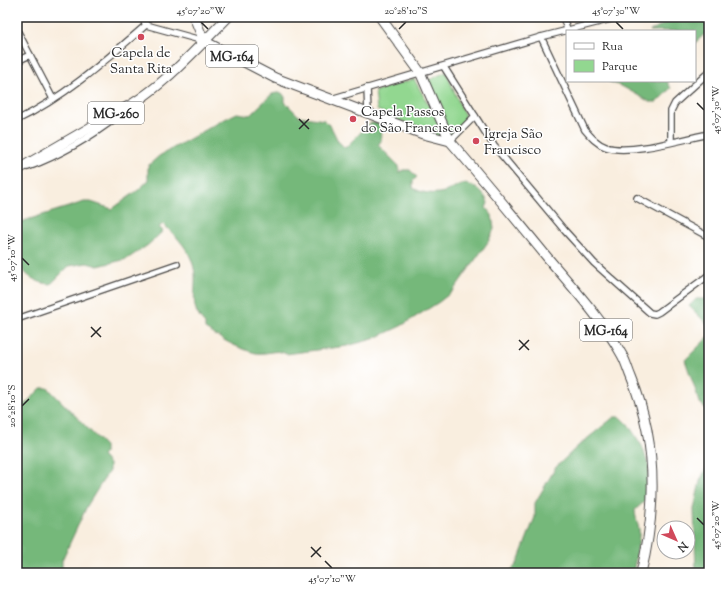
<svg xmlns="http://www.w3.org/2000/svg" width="726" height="590" font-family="'Sorts Mill Goudy',serif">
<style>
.green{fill:#92d790;stroke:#5e815e}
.forest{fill:#75b87a;stroke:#507252}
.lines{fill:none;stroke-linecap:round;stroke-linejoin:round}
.street-casing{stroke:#4a4846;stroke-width:8}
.primary-casing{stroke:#4a4846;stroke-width:11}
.street{stroke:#fff;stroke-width:5.5}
.primary{stroke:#fff;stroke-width:9}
.ticks{fill:none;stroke:#2b2b2b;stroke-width:1.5}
.poi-dot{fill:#d1495b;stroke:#fff;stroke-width:1.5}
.labels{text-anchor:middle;stroke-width:3;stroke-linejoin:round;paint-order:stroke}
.shield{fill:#fff;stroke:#6b6b6b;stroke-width:1}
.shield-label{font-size:13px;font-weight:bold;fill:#2b2b2b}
.poi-label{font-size:14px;fill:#2b2b2b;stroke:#fff;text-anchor:start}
.neatline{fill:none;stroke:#2b2b2b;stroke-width:1.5}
.ticks-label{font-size:10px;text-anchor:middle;fill:#2b2b2b}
</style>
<rect width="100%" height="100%" fill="#fff"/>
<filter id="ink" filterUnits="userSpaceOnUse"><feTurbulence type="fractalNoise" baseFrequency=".025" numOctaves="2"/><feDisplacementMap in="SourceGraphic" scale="8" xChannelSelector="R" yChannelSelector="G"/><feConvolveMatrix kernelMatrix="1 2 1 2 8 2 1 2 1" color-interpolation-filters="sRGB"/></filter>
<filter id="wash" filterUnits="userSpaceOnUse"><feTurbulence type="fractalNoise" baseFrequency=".012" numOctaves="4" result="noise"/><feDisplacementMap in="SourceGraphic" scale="16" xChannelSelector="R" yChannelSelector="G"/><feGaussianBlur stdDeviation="0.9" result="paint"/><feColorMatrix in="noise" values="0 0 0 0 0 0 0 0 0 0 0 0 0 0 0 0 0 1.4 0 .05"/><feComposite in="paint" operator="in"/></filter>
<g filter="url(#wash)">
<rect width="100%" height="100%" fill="#f9eedf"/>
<g class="green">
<polygon points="446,72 467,121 450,138 425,82"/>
<polygon points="414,79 446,136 437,137 377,110 375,91"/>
</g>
<g class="forest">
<polygon points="678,17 709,17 709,30 695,43 695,31 650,31"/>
<polygon points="608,81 668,81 668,84 671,88 657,102 650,102 625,88"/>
<path d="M277,93H282L285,97V102L299,116L324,120L331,127L338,141L345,148L370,123H378L381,127V141L378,145L399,166V173L403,170H410L417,177L413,181V188C423,194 436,195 447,191C452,189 457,185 462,184C473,183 485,193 488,203L486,208L492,215L494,229L488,242L453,291L439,302L401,326L373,339L347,346L286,354C276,348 267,355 256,353C238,349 220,338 205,329V324C189,307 196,296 195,275C193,252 178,238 163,224L159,227L163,231L148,245L127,259L98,266L87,263L69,266L51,284C37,284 22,274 18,261C14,250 17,234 17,223L84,202H91L112,209L137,191L148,181V166L159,156L225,119L237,113L250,115L272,94Z"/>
<polygon points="696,299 709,299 709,326 689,306"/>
<polygon points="709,336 709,412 700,403 685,360"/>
<polygon points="41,388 48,388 105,446 105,453 102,456 109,464 109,471 87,506 62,560 62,567 68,573 17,573 17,403 23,406"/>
<path d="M614,417H621L628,424L642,446L649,467L646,500L635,510C635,517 638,523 639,529C640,540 635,561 633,573H508L517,564L535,517V503L556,467L578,446Z"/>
<polygon points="709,462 709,573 696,573 694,509 700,481"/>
</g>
</g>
<g filter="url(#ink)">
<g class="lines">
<g class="street-casing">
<g id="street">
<polyline points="142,17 146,25"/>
<polyline points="563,17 567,29"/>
<polyline points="146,25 204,41"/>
<polyline points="17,30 53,99"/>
<path d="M541,37L585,130C591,137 597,144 606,147C629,155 684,139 709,134"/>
<polyline points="17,61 30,55"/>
<polyline points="444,67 494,146 565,231 594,263 650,313 655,314 659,312 709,275"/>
<polyline points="367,88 368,112"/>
<polyline points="331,99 541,37 619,17"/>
<path d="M17,120C65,97 106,60 146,25"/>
<polyline points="450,141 475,116"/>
<polyline points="671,142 671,111 675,103 709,72"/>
<path d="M28,167C60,155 91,137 118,116"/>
<polyline points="637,198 709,237"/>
<polyline points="17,319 177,264"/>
</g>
</g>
<g class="primary-casing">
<g id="primary">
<polyline points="194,17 204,41"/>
<polyline points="380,17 420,72 450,141"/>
<path d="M204,41L275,78L423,134L450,141C483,179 515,218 547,257C573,288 602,319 622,355C626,362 628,370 631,377C657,440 657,508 641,573"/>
<path d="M17,170L117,112C157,94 197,48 228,17"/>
</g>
</g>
<use href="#street" class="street"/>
<use href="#primary" class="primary"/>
</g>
</g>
<path class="ticks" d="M201,22L208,29M616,22L623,29M399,29L406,22M697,103L704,110M299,119L309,129M299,129L309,119M22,258L29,265M91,327L101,337M91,337L101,327M519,340L529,350M519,350L529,340M22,406L29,399M697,518L704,525M311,547L321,557M311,557L321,547M325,561L332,568"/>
<g class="poi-dot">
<circle cx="141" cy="37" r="4"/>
<circle cx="353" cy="119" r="4"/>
<circle cx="476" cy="141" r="4"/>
</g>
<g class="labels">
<g class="shield">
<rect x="206" y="45" width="52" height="22" rx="3"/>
<rect x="88" y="102" width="56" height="22" rx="3"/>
<rect x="580" y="319" width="52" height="22" rx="3"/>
</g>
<g class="shield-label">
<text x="232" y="61">MG-164</text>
<text x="116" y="118">MG-260</text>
<text x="606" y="335">MG-164</text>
</g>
<g class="poi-label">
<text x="141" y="57" text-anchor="middle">Capela de<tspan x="141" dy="16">Santa Rita</tspan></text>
<text x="361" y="116">Capela Passos<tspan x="361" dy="16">do São Francisco</tspan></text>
<text x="484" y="138">Igreja São<tspan x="484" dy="16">Francisco</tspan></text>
</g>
</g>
<rect width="726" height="590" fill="none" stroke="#fff" stroke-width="44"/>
<rect x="566" y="30" width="130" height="52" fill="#ffffff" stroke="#aaaaaa"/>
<rect x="574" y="43" width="20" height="6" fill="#ffffff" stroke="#aaaaaa"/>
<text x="602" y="50" font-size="12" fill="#2b2b2b">Rua</text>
<rect x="574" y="60" width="20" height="12" fill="#92d790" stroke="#aaaaaa"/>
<text x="602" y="70" font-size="12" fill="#2b2b2b">Parque</text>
<g transform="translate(676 540) rotate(135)"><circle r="19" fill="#ffffff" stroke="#aaaaaa"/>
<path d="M0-3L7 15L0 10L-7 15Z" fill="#d1495b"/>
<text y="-6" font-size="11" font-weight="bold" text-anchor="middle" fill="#2b2b2b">N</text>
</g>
<rect x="22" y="22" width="682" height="546" class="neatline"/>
<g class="ticks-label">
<text x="201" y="14">45°07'20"W</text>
<text x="406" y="14">20°28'10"S</text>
<text x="616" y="14">45°07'30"W</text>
<text transform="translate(715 110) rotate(-90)" y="4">45°07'30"W</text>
<text transform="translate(11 258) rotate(-90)" y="4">45°07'10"W</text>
<text transform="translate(11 406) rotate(-90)" y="4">20°28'10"S</text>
<text transform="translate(715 525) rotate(-90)" y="4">45°07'20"W</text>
<text x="332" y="582">45°07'10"W</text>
</g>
</svg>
